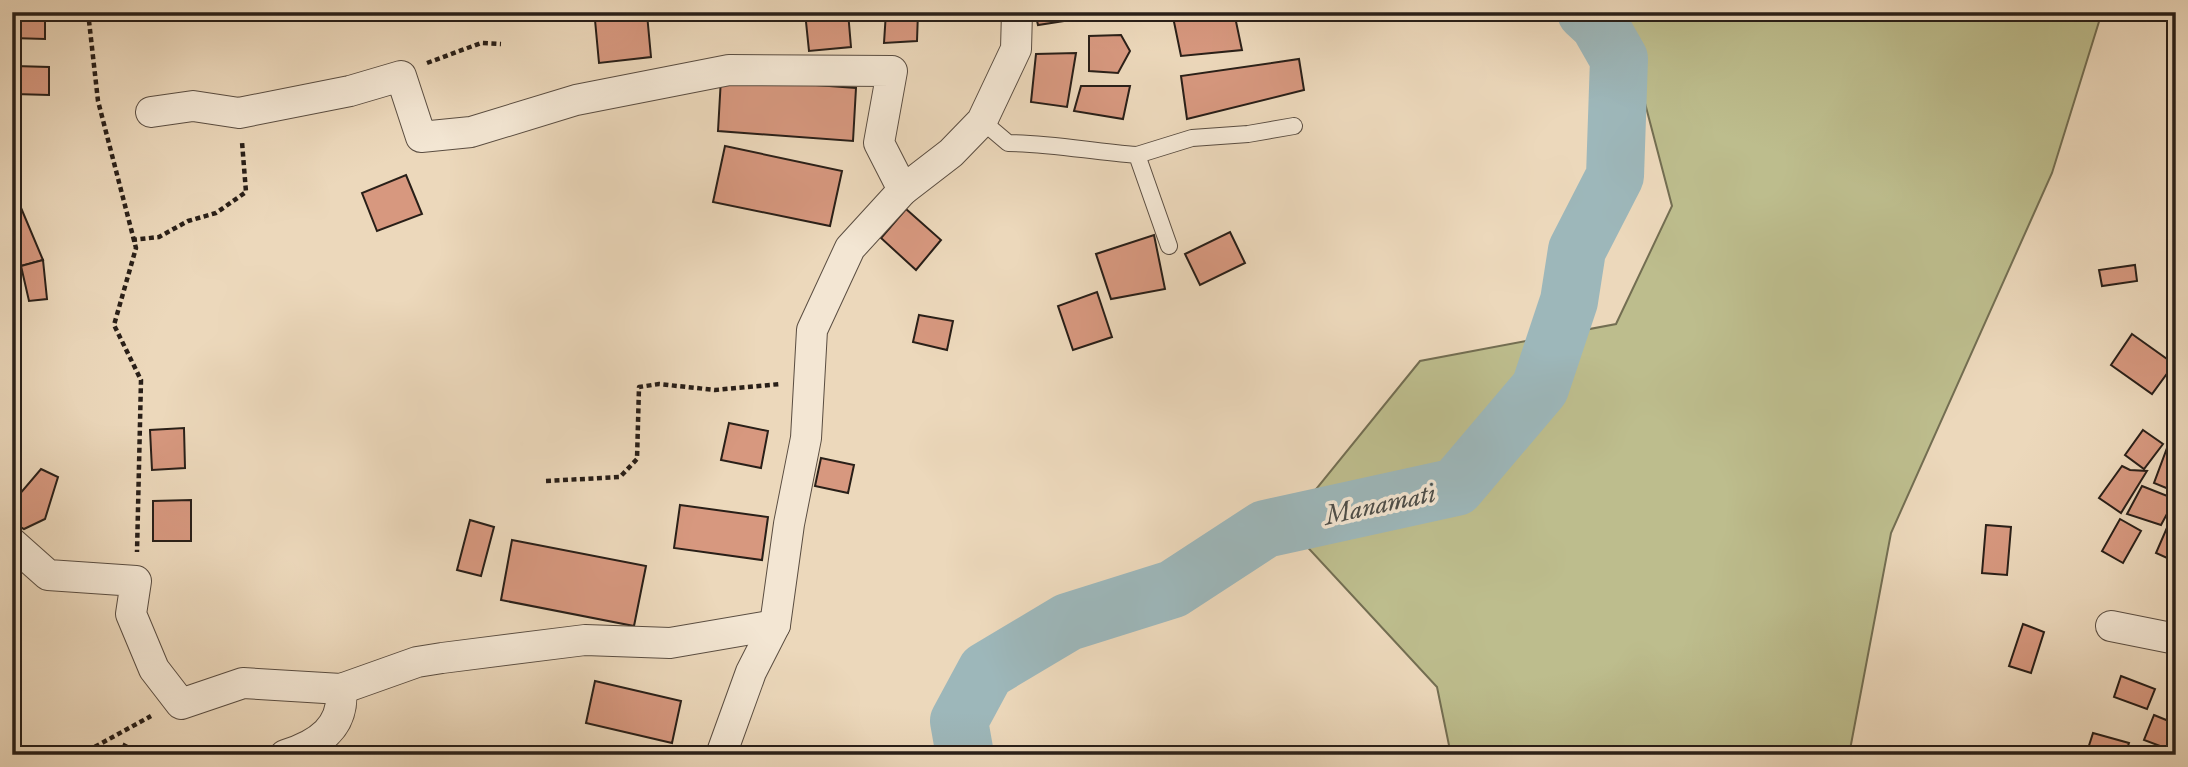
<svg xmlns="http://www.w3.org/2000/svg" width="2188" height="767" font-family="'IM FELL Great Primer',serif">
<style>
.green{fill:#bdbd8d;stroke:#736e52;stroke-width:2}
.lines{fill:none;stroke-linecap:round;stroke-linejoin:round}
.river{stroke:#9db7ba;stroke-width:58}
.building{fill:#d7987f;stroke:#291f18;stroke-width:2}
.lane-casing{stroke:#5a4d41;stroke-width:18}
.street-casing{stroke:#5a4d41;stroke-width:32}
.path{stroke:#291f18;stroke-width:4.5;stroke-dasharray:5 3.5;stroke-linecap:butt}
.lane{stroke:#f3e6d3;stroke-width:16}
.street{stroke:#f3e6d3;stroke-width:30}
.labels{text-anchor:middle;stroke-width:7;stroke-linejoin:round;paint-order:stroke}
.water-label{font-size:26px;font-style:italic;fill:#4c4d49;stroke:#f3e6d3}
</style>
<rect width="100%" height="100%" fill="#ecd8bb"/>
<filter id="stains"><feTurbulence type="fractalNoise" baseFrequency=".00286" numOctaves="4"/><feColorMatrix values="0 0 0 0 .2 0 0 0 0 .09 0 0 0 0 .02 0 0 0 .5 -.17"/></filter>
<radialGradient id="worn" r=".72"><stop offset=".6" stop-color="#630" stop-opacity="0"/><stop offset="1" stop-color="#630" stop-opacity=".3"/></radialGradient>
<polygon class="green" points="1621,12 2102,12 2052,173 1891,533 1849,755 1451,755 1437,687 1287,525 1420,361 1616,324 1672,206"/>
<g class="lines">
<polyline class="river" points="965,755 959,721 986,671 1068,622 1173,589 1265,529 1456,487 1540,388 1569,301 1577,250 1615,176 1619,59 1599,24 1586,12"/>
</g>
<g class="building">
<polygon points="12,12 45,12 45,39 12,38"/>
<polygon points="805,12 848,12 851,47 809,51"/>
<polygon points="886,12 918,12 917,41 884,43"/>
<polygon points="1035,12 1089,12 1090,17 1038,25"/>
<polygon points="1106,12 1172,12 1172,18 1106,19"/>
<polygon points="1196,12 1234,12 1242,50 1181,56 1173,17"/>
<polygon points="647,14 651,57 599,63 595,20"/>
<polygon points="1121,35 1130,51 1118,73 1089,71 1089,36"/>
<polygon points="1076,53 1067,107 1031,102 1036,54"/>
<polygon points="1299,59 1304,90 1187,119 1181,76"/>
<polygon points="15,66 49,67 49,95 15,94"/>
<polygon points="721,78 856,88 853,141 718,131"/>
<polygon points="1081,86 1130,86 1123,119 1074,111"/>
<polygon points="725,146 842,171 830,226 713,202"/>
<polygon points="406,175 422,214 377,231 362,193"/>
<polygon points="16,196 43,260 21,266 12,248 12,197"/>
<polygon points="906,209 941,240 916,270 881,238"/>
<polygon points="1230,232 1245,263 1200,285 1185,254"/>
<polygon points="1154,235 1165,289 1111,299 1096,254"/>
<polygon points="43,260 47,299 29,301 21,266"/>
<polygon points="2135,265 2137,281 2102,286 2099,270"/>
<polygon points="1097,292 1112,337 1073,350 1058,306"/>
<polygon points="919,315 953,321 947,350 913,342"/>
<polygon points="2132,334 2174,364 2152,394 2111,365"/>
<polygon points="729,423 768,431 761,468 721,460"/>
<polygon points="184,428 185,468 152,470 150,430"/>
<polygon points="2143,430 2163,444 2144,469 2125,455"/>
<polygon points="2170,440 2176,442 2176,492 2154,483"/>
<polygon points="821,458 854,465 848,493 815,486"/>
<polygon points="2122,466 2130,470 2147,471 2121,513 2099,498"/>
<polygon points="41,469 58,477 45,519 24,529 12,522 12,503"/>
<polygon points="2142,486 2175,499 2161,525 2127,514"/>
<polygon points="191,500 191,541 153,541 153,501"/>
<polygon points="680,505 768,517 762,560 674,548"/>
<polygon points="2176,507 2176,562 2156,553"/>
<polygon points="2120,519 2141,531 2123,563 2102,551"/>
<polygon points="470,520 494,527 481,576 457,570"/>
<polygon points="1986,525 2011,527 2007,575 1982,573"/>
<polygon points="512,540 646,566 634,626 501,600"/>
<polygon points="2023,624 2044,632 2031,673 2009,666"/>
<polygon points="2121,676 2155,689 2147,709 2114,697"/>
<polygon points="595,681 681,701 672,743 586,723"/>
<polygon points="2154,715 2176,724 2176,752 2144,740"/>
<polygon points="2093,733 2129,743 2125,755 2086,755"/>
<polygon points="124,744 144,755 119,755"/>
<polygon points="2155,748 2171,755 2152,755"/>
</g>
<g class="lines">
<g class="lane-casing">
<g id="lane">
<path d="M982,121L1008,143C1052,143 1093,152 1137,155L1169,246"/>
<polyline points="1137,155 1192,138 1248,134 1294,126"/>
</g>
</g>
<g class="street-casing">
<g id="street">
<polyline points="151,112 193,106 239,113 350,91 401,76 421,137 471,132 576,100 729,70 892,71 879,143 903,190"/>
<polyline points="12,543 48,575 136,581 131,614 154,669 181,704 243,683 341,689 417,662 442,658 585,640 670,643 775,625"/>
<polyline points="2111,626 2176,639"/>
<path d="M285,755C318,745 345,727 341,689"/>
<polyline points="721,755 751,672 775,625 789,524 806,438 812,330 850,248 903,190 951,153 982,121 1016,49 1017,12"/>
</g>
</g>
<g class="path">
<polyline points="88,12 98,101 136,248 114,325 141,380 137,552"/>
<polyline points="427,63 481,43 501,44"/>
<polyline points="132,240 159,237 188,221 216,213 246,192 242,142"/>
<polyline points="546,481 620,477 637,459 639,387 659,384 715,390 780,384"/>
<polyline points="80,755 151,716"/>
</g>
<use href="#lane" class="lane"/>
<use href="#street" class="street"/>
</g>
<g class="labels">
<g class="water-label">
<text transform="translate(1380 504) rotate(-12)" y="9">Manamati</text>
</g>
</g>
<rect width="2188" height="767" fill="none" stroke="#ecd8bb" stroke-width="42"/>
<rect x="14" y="14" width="2160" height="739" fill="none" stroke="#291f18" stroke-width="3.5"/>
<rect x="21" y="21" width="2146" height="725" fill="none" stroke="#291f18" stroke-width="2"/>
<rect width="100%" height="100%" filter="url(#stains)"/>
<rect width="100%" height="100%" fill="url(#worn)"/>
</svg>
